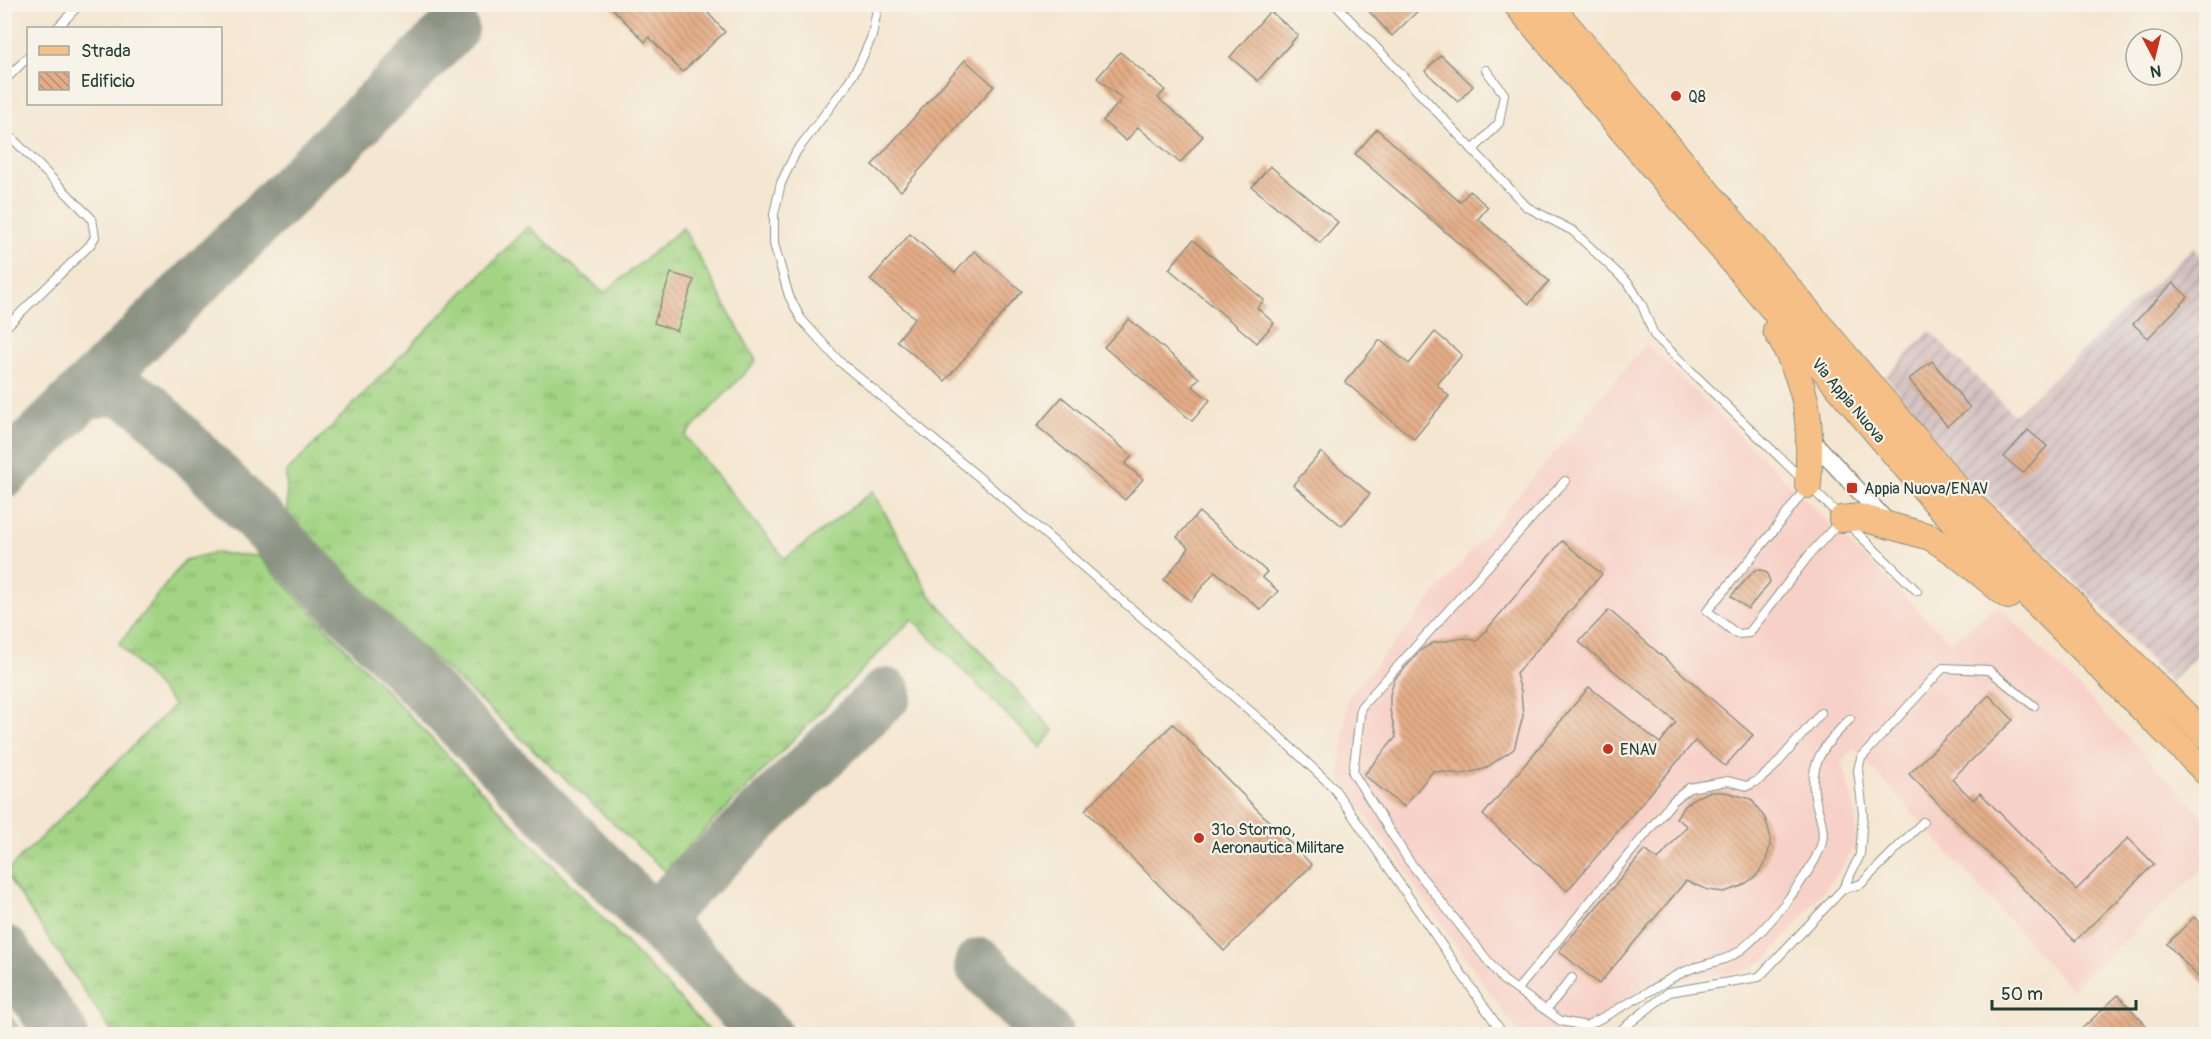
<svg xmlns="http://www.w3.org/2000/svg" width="2211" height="1039" font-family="Pangolin,sans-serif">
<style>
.built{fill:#f7d1c8}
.industrial{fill:url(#industrial-furrows)}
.grass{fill:url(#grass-tufts);stroke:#60885c;stroke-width:1.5}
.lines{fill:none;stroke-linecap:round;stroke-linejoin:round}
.taxiway{stroke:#8a9282;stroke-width:52}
.building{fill:url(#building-back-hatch)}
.lane-casing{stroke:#8a9282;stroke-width:10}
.street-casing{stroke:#8a9282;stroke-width:19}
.primary-casing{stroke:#8a9282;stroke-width:28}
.lane{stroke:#fff;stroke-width:8}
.street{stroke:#fff;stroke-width:16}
.primary{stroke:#f5bf86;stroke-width:26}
.poi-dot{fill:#c8321e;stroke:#f7f3e8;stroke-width:2}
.labels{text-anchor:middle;stroke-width:4.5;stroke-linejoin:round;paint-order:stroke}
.poi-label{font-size:16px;fill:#1f3d34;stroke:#f7f3e8;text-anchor:start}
.street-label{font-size:16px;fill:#1f3d34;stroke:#f7f3e8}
</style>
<defs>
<pattern id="industrial-furrows" width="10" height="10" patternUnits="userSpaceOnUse" patternTransform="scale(1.5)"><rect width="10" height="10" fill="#d2bfc0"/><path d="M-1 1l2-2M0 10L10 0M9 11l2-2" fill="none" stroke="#aa9c9d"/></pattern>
<pattern id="grass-tufts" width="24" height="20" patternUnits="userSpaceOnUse" patternTransform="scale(1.5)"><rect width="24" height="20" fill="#a2d483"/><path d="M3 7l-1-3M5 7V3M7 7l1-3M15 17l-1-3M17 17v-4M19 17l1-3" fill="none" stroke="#83ad6c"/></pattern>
<pattern id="building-back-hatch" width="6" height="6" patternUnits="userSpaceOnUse" patternTransform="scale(1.5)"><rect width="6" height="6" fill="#e5ad87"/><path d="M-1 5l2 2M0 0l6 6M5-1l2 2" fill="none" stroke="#b98e6f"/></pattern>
</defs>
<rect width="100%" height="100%" fill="#f7f3e8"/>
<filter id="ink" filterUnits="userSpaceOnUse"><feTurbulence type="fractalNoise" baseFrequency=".0167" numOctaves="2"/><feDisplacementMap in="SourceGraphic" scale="12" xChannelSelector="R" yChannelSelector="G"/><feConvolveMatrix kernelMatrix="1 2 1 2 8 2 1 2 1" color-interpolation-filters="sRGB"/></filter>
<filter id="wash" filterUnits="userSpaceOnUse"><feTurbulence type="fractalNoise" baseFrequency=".008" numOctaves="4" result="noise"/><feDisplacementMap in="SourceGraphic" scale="24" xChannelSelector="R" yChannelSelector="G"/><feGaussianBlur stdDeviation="1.35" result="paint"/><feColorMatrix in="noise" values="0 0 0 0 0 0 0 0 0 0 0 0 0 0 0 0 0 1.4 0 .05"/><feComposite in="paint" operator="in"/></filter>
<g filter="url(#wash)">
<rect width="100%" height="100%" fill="#f4e6d0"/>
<polygon class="built" points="1646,344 1951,642 1998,605 2206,818 2206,866 2071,989 1854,748 1842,761 1857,818 1854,848 1839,872 1768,958 1746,971 1676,980 1584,1034 1519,1034 1340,778 1347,699"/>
<polygon class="industrial" points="2193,247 2206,264 2206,647 2170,682 2094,599 1958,470 1886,376 1930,331 2014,415"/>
<g class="grass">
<polygon points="528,226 604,293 683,228 756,361 685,436 785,559 873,491 930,595 1054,731 1040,748 912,619 665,871 321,554 288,518 286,473"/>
<polygon points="213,553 258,556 713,1034 113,1034 5,873 174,705 119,644 185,560"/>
<polygon points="4,1008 5,1008 22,1034 5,1034"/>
</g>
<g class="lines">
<g class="taxiway">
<path d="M80,397C110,386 122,389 148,407L766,1034"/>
<polyline points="4,472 453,29"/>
<polyline points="642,908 661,911 886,694"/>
<polyline points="4,951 62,1034"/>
<polyline points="980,964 1047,1034"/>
</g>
</g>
<g id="blocks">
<g class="building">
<polygon points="608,4 700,4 725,32 682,72 649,37 645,42"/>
<polygon points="1362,4 1425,4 1392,36"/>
<polygon points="1270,11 1298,35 1258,81 1230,57"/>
<polygon points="1120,52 1165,90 1158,98 1203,136 1180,163 1138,127 1126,141 1103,121 1122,99 1097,78"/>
<polygon points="1441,55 1473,86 1458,102 1425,71"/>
<polygon points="965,60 994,86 901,191 872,165"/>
<polygon points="1377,129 1460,202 1470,191 1488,207 1478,219 1549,281 1529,304 1355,154"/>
<polygon points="1270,166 1338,222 1320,243 1252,187"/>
<polygon points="910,234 955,273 974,251 1022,291 945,381 897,341 915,318 870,280"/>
<polygon points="1193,240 1264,300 1257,308 1274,323 1257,343 1169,269"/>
<polygon points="671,273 694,280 677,331 654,323"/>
<polygon points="2173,283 2188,297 2148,338 2133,324"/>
<polygon points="1129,319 1199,378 1192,386 1210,400 1192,421 1104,347"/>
<polygon points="1435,332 1462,355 1437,385 1449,396 1414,439 1345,382 1380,340 1409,364"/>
<polygon points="1932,361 1970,408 1947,426 1909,379"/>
<polygon points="1062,397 1132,456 1125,464 1143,479 1125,500 1037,426"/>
<polygon points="2028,430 2047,446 2023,473 2004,457"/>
<polygon points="1321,452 1370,494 1342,526 1293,485"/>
<polygon points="1199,512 1267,572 1262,577 1278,591 1261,610 1215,571 1191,601 1164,580 1189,548 1177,537"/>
<polygon points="1562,541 1602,574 1516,674 1521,691 1523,716 1514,749 1484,769 1462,774 1433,771 1404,807 1364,775 1396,737 1390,710 1390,695 1394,680 1422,649 1433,643 1465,638 1477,641"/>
<polygon points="1755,570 1762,570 1767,573 1770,582 1748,609 1731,596"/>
<polygon points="1609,610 1753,735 1725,766 1695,741 1567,891 1483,815 1589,687 1660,743 1676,722 1579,642"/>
<polygon points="1989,695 2013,720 1952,779 1973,800 1980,793 2076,890 2128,838 2154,864 2075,941 1909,774"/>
<polygon points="1173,724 1312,865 1224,951 1085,810"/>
<polygon points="1709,792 1725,792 1751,799 1765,818 1770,834 1770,846 1765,864 1756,876 1742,886 1724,892 1708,890 1686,881 1599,984 1559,951 1645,850 1658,860 1687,826 1676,818 1682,809 1694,798"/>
<polygon points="2194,917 2206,930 2206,985 2167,944"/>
<polygon points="2118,995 2155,1035 2075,1035"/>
</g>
</g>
</g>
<g filter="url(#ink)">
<use href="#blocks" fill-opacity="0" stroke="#8a9282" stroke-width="1.5"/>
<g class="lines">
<g class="lane-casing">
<g id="lane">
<polyline points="878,4 872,36 860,63 846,86 796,152 781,183 774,214 774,244 789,296 801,319 839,361 986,483 1271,729 1333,787 1503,1034"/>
<polyline points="1335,4 1527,207 1573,231 1629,284 1642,305 1654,335 1917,591"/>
<polyline points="57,28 80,4"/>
<polyline points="4,81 28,57"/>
<polyline points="4,130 92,219 95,237 90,245 4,329"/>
<polyline points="1473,150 1499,123 1504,94 1486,70"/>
<path d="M1565,481L1361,707L1353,773L1409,861L1503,980L1561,1021L1586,1026C1608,1015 1629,1003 1650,991C1662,984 1673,976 1686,971C1701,964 1719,963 1733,955C1758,942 1816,869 1822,842C1825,828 1819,815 1816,802C1806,763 1825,745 1850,719"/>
<polyline points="1806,488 1776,528 1707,611 1737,634 1749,633 1810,554 1841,520"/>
<polyline points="1843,889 1860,855 1863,814 1858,770 1861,758 1943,668 1989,670 2034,706"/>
<polyline points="1517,990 1673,801 1689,788 1728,781 1747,786 1759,780 1774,767 1821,713"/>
<polyline points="1546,1010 1572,978"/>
<polyline points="1616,1034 1669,992 1759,977 1843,889 1861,884 1923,822"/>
</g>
</g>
<g class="street-casing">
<polyline id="street" points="1809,437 1890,525"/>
</g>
<g class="primary-casing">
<g id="primary">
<polyline points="1516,4 1937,504 2206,772"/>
<polyline points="1549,4 1966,499 2206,735"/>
<path d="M1776,330C1809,387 1812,421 1808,485"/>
<polyline points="1842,519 1859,517 1930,537 1954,552 2008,596"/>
</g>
</g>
<use href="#lane" class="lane"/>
<use href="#street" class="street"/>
<use href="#primary" class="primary"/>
</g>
</g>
<g class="poi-dot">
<circle cx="1676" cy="96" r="6"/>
<rect x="1846" y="482" width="12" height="12" rx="3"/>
<circle cx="1608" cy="749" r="6"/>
<circle cx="1199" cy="838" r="6"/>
</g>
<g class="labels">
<g class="poi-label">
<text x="1688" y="102">Q8</text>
<text x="1864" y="494">Appia Nuova/ENAV</text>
<text x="1620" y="755">ENAV</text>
<text x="1211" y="835">31º Stormo,<tspan x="1211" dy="18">Aeronautica Militare</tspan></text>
</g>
<g class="street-label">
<text transform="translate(1849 400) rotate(50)" y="6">Via Appia Nuova</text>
</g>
</g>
<rect width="2211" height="1039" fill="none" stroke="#f7f3e8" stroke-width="24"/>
<rect x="27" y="27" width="195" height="78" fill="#f7f3e8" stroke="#a1aaa0" stroke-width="1.5"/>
<rect x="39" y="46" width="30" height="9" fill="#f5bf86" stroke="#a1aaa0" stroke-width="1.5"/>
<text x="81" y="57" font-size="18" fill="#1f3d34">Strada</text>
<rect x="39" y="72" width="30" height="18" fill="url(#building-back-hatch)" stroke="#a1aaa0" stroke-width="1.5"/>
<text x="81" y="87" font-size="18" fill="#1f3d34">Edificio</text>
<g transform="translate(2154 57) rotate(173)"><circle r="28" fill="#f7f3e8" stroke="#a1aaa0" stroke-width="1.5"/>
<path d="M0-4.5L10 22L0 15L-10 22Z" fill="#c8321e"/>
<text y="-9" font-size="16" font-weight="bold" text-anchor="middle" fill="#1f3d34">N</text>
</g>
<path d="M1992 1000v9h144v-9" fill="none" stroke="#1f3d34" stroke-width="3"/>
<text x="2001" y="1000" font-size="18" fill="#1f3d34" stroke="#f7f3e8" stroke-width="4.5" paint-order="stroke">50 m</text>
</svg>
